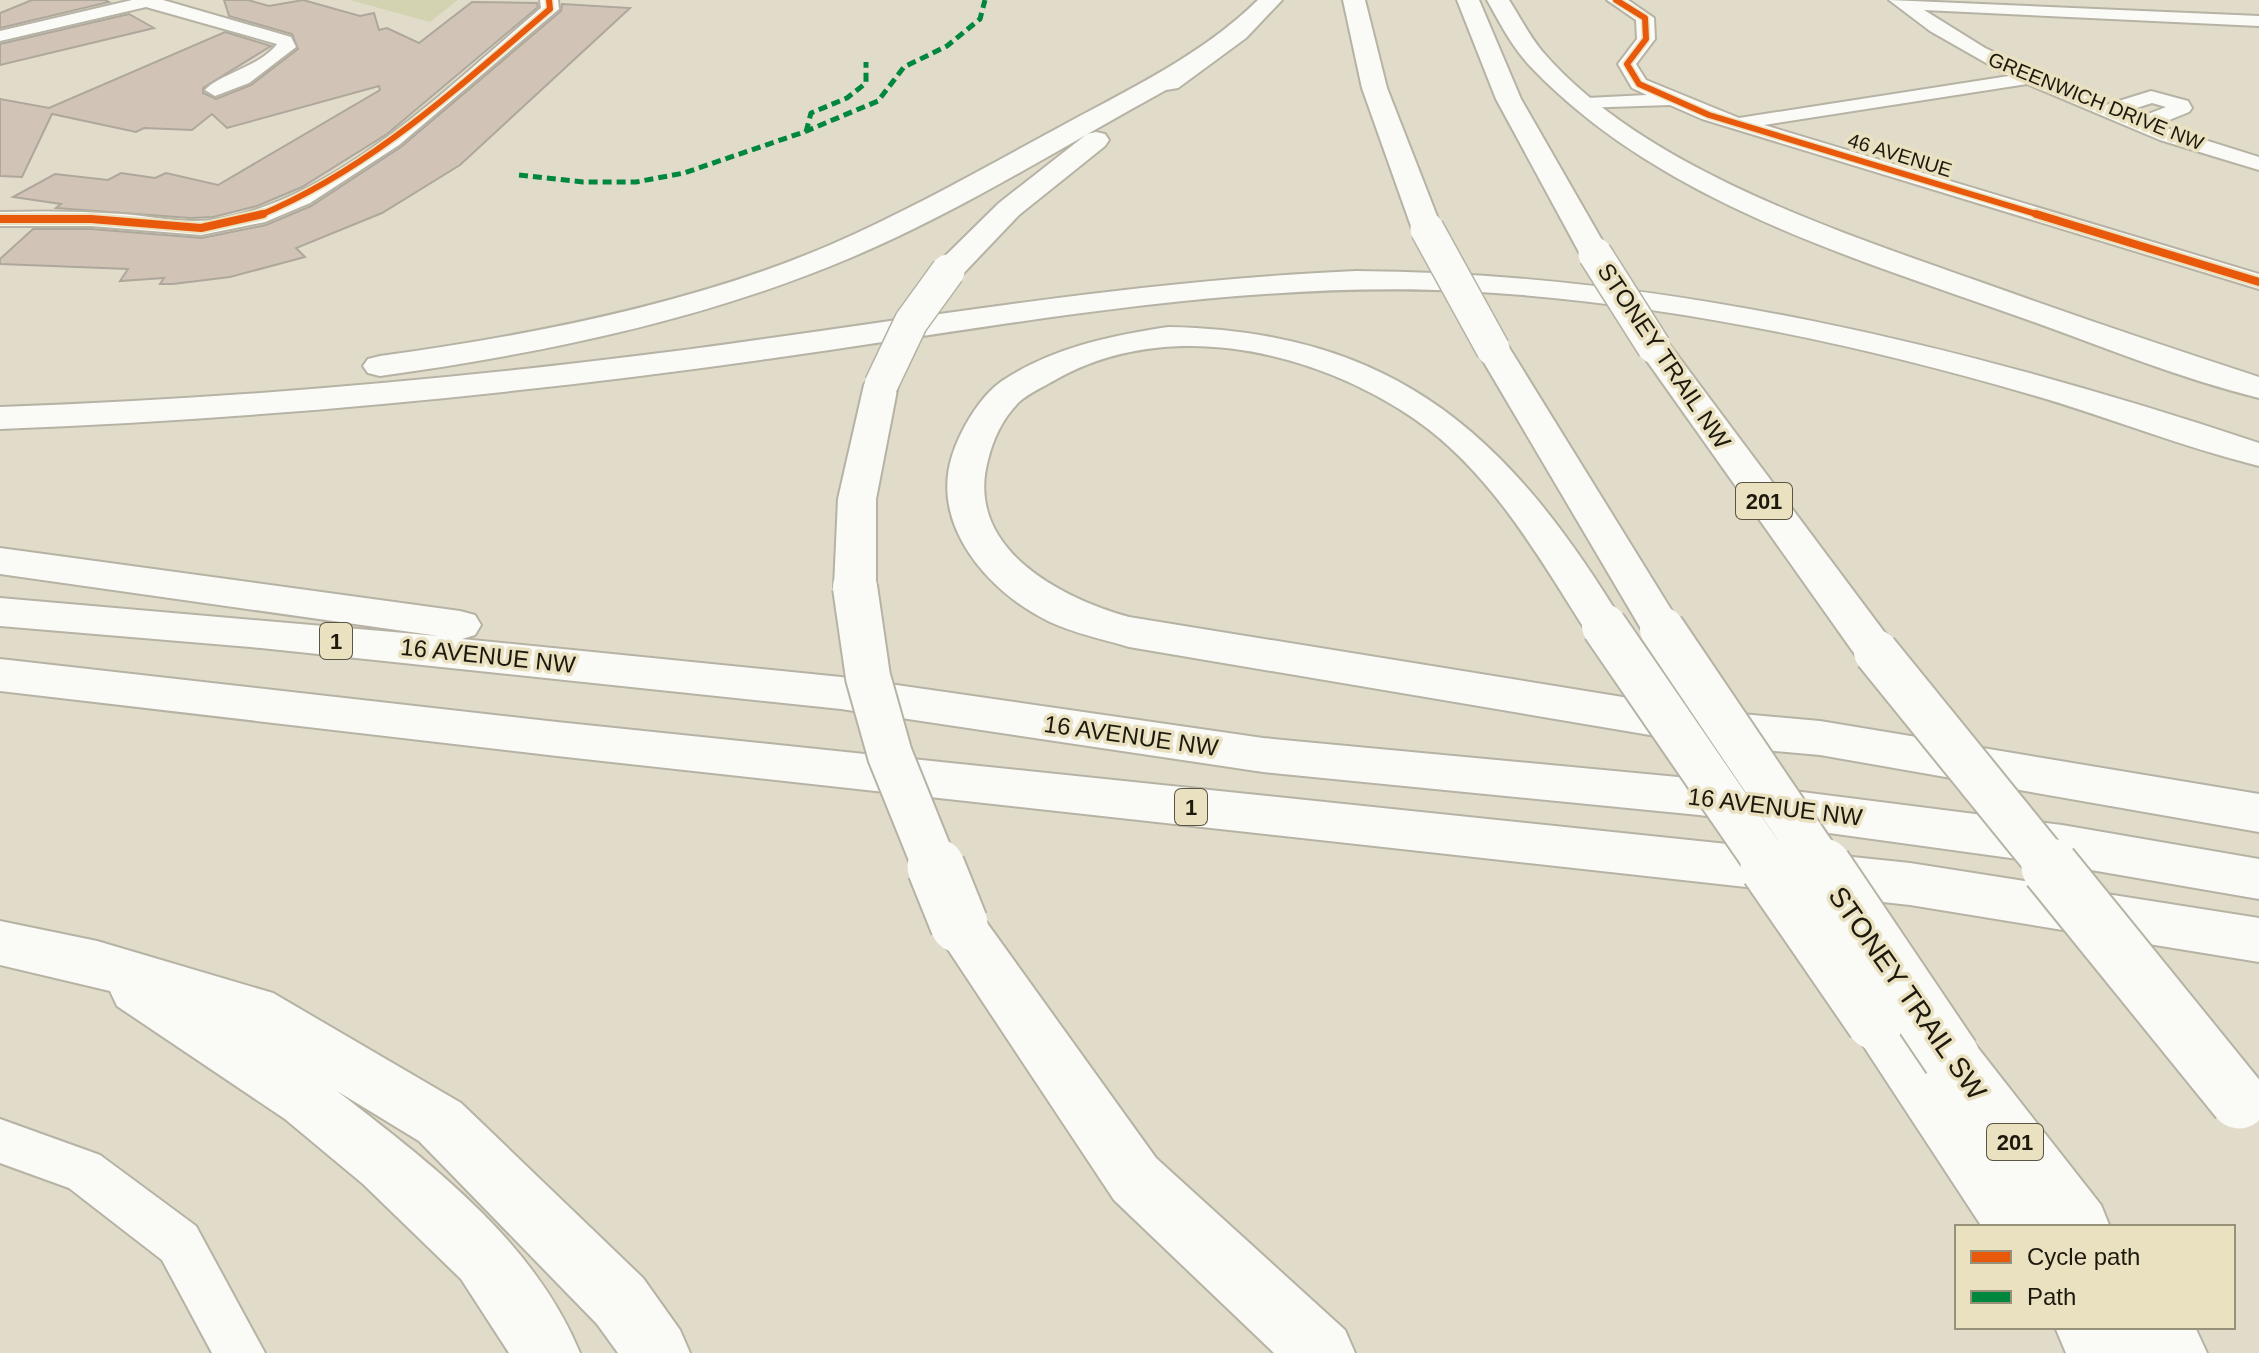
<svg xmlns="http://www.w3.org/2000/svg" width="2259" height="1353" font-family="Helvetica,sans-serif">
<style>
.green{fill:#d3d3b1}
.building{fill:#d1c4b7;stroke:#aea79c;stroke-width:2}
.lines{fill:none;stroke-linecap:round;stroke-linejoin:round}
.minor-casing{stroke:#b6b2a4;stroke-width:4}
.highway-casing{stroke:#b6b2a4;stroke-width:4}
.minor{fill:#fafaf7;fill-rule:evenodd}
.highway{fill:#fafaf7;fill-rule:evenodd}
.highway-bridge-far2-casing{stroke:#b6b2a4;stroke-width:36;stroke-linecap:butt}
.highway-bridge-far1-casing{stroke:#b6b2a4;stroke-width:48;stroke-linecap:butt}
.highway-bridge-casing{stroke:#b6b2a4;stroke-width:61;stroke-linecap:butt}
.highway-bridge-far2{stroke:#fafaf7;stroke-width:33}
.highway-bridge-far1{stroke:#fafaf7;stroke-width:44}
.highway-bridge{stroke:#fafaf7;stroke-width:57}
.quiet{stroke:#00873e;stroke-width:5;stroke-dasharray:9 5;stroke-linecap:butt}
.cycleway-far1-casing{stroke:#eae1c1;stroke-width:9}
.cycleway-casing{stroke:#eae1c1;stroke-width:12}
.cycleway-far1{stroke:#e8590c;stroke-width:6}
.cycleway{stroke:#e8590c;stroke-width:8}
.labels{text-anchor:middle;stroke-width:7;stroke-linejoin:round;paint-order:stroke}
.far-street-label{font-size:20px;fill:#1d190d;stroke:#eae1c1}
.shield{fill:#eae1c1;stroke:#5a5543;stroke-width:2}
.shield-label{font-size:22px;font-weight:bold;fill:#1d190d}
.street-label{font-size:24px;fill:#1d190d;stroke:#eae1c1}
.near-street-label{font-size:28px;fill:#1d190d;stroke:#eae1c1}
</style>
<rect width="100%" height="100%" fill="#e1dcca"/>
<polygon class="green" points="350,0 458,0 430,22"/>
<g class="building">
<polygon points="32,0 105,0 109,2 0,28 0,13"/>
<polygon points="224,0 248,0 269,6 303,0 360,16 374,13 379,30 387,28 419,43 472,2 537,3 538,7 387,134 302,187 257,206 213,217 190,218 56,208 61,204 13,197 55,174 108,180 121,173 155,178 166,173 218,185 380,90 379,86 227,128 212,114 192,130 144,128 136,132 52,114 22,177 0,176 0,99 49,108 225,32 271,46 203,88 203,93 216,99 251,85 298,49 292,34 229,16"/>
<polygon points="562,4 630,8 460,165 382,213 296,248 305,257 230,277 173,284 160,284 164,278 120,281 128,269 0,264 0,259 33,229 91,229 202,238 266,225 311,206 401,147 561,11"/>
<polygon points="129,14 154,28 0,65 0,44"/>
</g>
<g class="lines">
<g class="minor-casing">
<g id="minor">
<path d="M132,0H163L291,37L296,47L249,83L215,96L205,90C220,74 261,66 277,44L146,7L0,41V31Z"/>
<path d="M540,0H558L559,9L399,145L310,203L265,222L201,235L91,226H0V212C41,211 81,211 122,214C151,216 183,224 213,220C335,202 450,85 541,8Z"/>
<path d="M1607,0H1628L1654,18L1655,39L1636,64L1646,80L1739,118L2009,76L1930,31L1889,0L2259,16V26L1924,10L1985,48L2106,105L2151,91L2188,101L2192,108L2189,112L2157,125L2259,157V170L2160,140L2027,84L1764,125L2259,274V289L1702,119L1670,105L1580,108L1577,104L1580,100L1587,98L1647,95L1632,88L1618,64L1637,39L1636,20ZM2152,103L2166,107L2138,118L2124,112Z"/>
<polygon points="0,1119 100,1155 196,1226 265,1353 212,1353 162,1260 69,1188 0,1163"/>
</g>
</g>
<g class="highway-casing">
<g id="highway">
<path d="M1258,0H1282L1246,38L1178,88L1166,90C1062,147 959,212 850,258C701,321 539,354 380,376L368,373L363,366L368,359L380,356C528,336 693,304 830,245C908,211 982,169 1056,129C1127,90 1200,57 1258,0Z"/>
<polygon points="1343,0 1365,0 1387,88 1442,229 1437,235 1417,235 1412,229 1362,88"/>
<polygon points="1457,0 1479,0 1521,99 1610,254 1606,260 1584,260 1580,254 1496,99"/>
<path d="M1487,0H1509C1520,17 1529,35 1542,51C1640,166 1833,230 1972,279C2067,313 2163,346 2259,377V398C2177,378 2097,344 2017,316C1848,256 1657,200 1530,66C1512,47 1500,23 1487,0Z"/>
<polygon points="1096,132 1105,134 1109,140 1105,146 1019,215 959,278 937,278 933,271 937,264 999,203 1087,134"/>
<path d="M1356,271C1665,273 1967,346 2259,443V466C2181,447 2106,416 2029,394C1848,341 1652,301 1464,291C1230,280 998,327 767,359C512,395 257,419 0,429V407C226,399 451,380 676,351C903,321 1127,281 1356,271Z"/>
<path d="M1168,327C1398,331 1511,438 1625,626L1619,636L1604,640L1589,636C1540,559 1492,473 1416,420C1315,350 1167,316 1055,380C1043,387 1029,393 1019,402C1003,418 993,439 988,460C964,548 1060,598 1129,617L1709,711L1820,721L2259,794V832L1820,755L1709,745L1129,647C1102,639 1073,633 1048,621C989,592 930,526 952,456C960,431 979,397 1002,381C1052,348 1109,336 1168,327Z"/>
<polygon points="1654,337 1666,340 1891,641 1898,652 1891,663 1876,667 1861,663 1637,347 1642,340"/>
<polygon points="1493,339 1505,342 1510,349 1677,619 1683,629 1677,639 1662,643 1647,639 1476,349 1481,342"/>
<polygon points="881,375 893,378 898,385 876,499 876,587 870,597 855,601 840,597 834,587 838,499 864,385 869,378"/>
<polygon points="0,548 460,611 475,615 481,625 475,635 462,639 841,677 1263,738 1699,779 2062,825 2259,859 2259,899 2062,865 1699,815 1263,772 841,709 261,648 0,626 0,598 439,636 0,574"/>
<polygon points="0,659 557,722 1910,863 2259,918 2259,962 1910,905 557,756 0,691"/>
<polygon points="959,902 977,909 1156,1158 1345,1330 1355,1353 1274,1353 1114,1200 941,939 933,924 941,909"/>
<path d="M0,921L97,941L273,993L461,1103L643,1278L680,1330L690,1353H618L597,1324L419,1141L337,1091C430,1163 534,1241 580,1353H509L461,1279L363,1184L285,1119L117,1006L110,991L0,965Z"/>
<polygon points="1875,997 1894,1004 1927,1049 1931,1039 1951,1032 1971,1039 2101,1205 2110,1227 1982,1227 1847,1021 1856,1004"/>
<polygon points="2055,1327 2195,1327 2207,1353 2066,1353"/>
</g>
</g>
<use href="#minor" class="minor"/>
<use href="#highway" class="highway"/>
<g class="highway-bridge-far2-casing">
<g id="highway-bridge-far2">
<polyline points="1427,229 1493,349"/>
<polyline points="1595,254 1654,347"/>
<polyline points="881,385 911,322 948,271"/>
</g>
</g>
<g class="highway-bridge-far1-casing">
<g id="highway-bridge-far1">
<polyline points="855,587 868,677 890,755 936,869"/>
<polyline points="1604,626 1771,869"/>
<polyline points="1662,629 1824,869"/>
<polyline points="1876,652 2052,869"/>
</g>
</g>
<g class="highway-bridge-casing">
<g id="highway-bridge">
<polyline points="936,867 959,924"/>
<polyline points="1769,867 1875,1021"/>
<polyline points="1823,867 1951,1057"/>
<polyline points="2050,867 2239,1100"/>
</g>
</g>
<use href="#highway-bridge-far2" class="highway-bridge-far2"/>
<use href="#highway-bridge-far1" class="highway-bridge-far1"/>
<use href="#highway-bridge" class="highway-bridge"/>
<g class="quiet">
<polyline points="806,132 811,113 847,98 866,83 866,62"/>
<polyline points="519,175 583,182 636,182 684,173 804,132 878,101 904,67 947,46 980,19 985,0"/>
</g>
<g class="cycleway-far1-casing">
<g id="cycleway-far1">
<polyline points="1616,0 1645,18 1646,39 1627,64 1639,84 1709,115 2043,216"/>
<path d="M258,216C371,169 458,87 550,9L549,0"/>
</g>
</g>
<g class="cycleway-casing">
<g id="cycleway">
<polyline points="2036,214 2259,282"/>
<polyline points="0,219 91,219 201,228 263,214"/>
</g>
</g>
<use href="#cycleway-far1" class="cycleway-far1"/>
<use href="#cycleway" class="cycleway"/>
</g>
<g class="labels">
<g class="far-street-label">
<text transform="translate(2096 101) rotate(22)" y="7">GREENWICH DRIVE NW</text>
<text transform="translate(1900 155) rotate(17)" y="7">46 AVENUE</text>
</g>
<g class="shield">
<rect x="1736" y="483" width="56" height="36" rx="6"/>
<rect x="320" y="623" width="32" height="36" rx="6"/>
<rect x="1175" y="789" width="32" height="36" rx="6"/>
<rect x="1987" y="1124" width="56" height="36" rx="6"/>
</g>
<g class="shield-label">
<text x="1764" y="509">201</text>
<text x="336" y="649">1</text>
<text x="1191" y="815">1</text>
<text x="2015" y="1150">201</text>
</g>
<g class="street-label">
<text transform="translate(1664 356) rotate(56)" y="8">STONEY TRAIL NW</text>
<text transform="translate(488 656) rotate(6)" y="8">16 AVENUE NW</text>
<text transform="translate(1131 736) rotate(8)" y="8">16 AVENUE NW</text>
<text transform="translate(1775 807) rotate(7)" y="8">16 AVENUE NW</text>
</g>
<g class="near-street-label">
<text transform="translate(1908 993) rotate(55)" y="10">STONEY TRAIL SW</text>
</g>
</g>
<rect x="1955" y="1225" width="280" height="104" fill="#eae1c1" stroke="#989179" stroke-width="2"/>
<rect x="1971" y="1251" width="40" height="12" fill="#e8590c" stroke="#989179" stroke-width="2"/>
<text x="2027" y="1265" font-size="24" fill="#1d190d">Cycle path</text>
<rect x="1971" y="1291" width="40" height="12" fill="#00873e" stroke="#989179" stroke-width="2"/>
<text x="2027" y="1305" font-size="24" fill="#1d190d">Path</text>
</svg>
